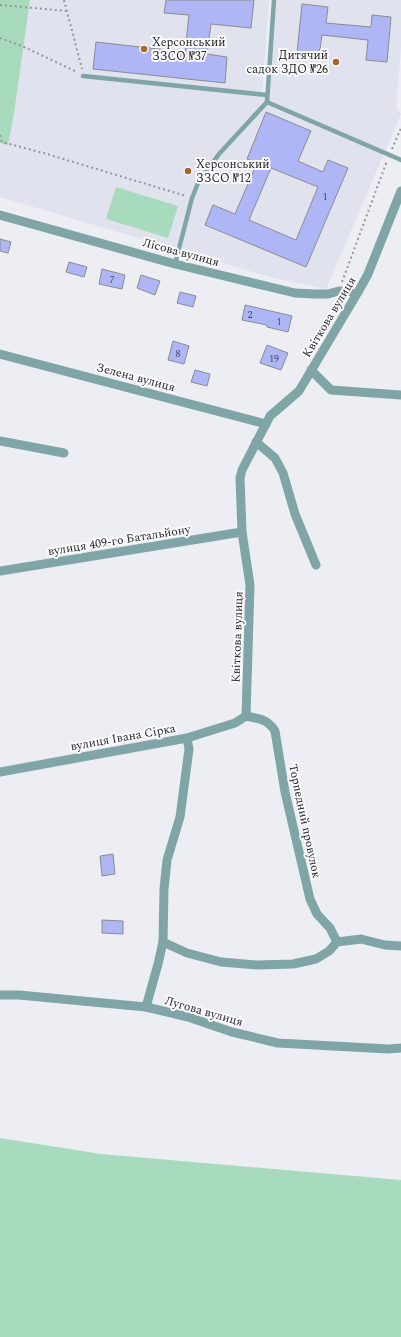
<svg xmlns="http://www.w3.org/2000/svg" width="401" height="1337" font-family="Spectral,serif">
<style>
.built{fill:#e0e2ee}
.green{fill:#a8dbbe}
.building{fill:#aeb6f5;stroke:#8b8c90;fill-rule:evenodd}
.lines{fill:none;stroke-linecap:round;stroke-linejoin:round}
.path{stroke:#96979a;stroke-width:2;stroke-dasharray:2 3;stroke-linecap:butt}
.service{stroke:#80a5a6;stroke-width:4.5}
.minor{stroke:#80a5a6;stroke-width:9}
.poi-dot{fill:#a5672d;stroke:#fbfbfe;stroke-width:1.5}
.labels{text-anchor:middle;stroke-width:4;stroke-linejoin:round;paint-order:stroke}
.number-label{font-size:10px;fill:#494b5c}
.poi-label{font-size:12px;fill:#272729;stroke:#fbfbfe;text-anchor:start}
.street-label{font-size:12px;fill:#272729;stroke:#fbfbfe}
</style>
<rect width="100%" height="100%" fill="#edeef3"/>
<polygon class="built" points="30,0 269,0 262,98 269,95 276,0 401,0 401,48 396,107 401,114 326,289 270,277 0,197 0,143 8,145 14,114"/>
<g class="green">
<polygon points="0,0 30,0 14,114 8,145 0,143"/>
<polygon points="116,187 178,206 168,238 106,219"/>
<polygon points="0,1138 101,1154 401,1180 401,1337 0,1337"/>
</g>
<g class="building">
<polygon points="166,0 254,0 251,28 211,24 207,54 227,57 225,83 93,69 96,42 185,52 189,15 164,13"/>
<polygon points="302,4 328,7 326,23 371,27 372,15 391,17 387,62 366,60 368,40 322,35 319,56 297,53"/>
<path d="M266,112L311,131L298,161L323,172L328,160L348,168L306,267L205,225L213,205L235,214L257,163L247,159ZM271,168L318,187L296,240L249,220Z"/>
<polygon points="0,239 11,242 8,253 0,251"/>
<polygon points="69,262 87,267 84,277 66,272"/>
<polygon points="102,269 125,275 122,289 99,284"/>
<polygon points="141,275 160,281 155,295 137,288"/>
<polygon points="180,292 196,296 193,307 177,303"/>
<polygon points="245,305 292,316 288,332 267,327 267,325 242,320"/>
<polygon points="173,341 189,346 184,364 168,360"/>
<polygon points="267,345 288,353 281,370 260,363"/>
<polygon points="195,370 210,374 207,386 191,382"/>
<polygon points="113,854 115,874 102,876 100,856"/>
<polygon points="102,920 123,921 123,934 102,933"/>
</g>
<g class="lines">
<g class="path">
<polyline points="64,0 82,69"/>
<polyline points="0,5 67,11"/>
<polyline points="0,38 22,46 77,72"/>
<polyline points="0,135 2,142 47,154 186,196"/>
<polyline points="392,149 401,128"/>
<polyline points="342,282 387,161"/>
</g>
<g class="service">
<polyline points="83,76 267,95"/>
<polyline points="267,102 274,0"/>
<polyline points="175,264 192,198 198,183 219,154 267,102 401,160"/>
</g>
<g class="minor">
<polyline points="0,215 175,264 295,293 314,294 328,294 339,291 358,292"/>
<polyline points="0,354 266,424"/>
<polyline points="311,370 331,390 401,395"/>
<polyline points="0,441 64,453"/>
<polyline points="256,442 275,458 283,473 295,514 316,565"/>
<polyline points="0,571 242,532"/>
<polyline points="246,716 250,585 242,532 240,478 242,470 270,416 299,391 358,292 368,274 401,191"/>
<path d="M246,716C260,719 267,719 275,731L285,792L310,899L317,914L330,928L337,942"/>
<polyline points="0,772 187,738 235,723 246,716"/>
<polyline points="163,942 187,953 221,962 257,965 293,964 316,959 329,951 337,942 361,939 385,945 401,946"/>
<polyline points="0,995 19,995 146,1007 188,1017 232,1032 278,1043 388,1049 401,1048"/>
<polyline points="146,1007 158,964 163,942 164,889 167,860 180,817 189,749 187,738"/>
</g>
</g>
<g class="poi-dot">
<circle cx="144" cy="49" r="4"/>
<circle cx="336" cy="62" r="4"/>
<circle cx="188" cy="171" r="4"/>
</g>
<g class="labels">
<g class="number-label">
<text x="325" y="200">1</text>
<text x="112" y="283">7</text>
<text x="250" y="318">2</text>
<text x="279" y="325">1</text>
<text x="178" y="357">8</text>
<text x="274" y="362">19</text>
</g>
<g class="poi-label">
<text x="152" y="46">Херсонський<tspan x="152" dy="14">ЗЗСО №37</tspan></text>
<text x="328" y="59" text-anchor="end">Дитячий<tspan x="328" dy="14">садок ЗДО №26</tspan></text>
<text x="196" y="168">Херсонський<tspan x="196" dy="14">ЗЗСО №12</tspan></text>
</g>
<g class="street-label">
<text transform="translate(181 252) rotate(15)" y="4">Лісова вулиця</text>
<text transform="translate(329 317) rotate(-59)" y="4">Квіткова вулиця</text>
<text transform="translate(136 377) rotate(15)" y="4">Зелена вулиця</text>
<text transform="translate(119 540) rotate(-9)" y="4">вулиця 409-го Батальйону</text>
<text transform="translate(237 637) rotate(-88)" y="4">Квіткова вулиця</text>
<text transform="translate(123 737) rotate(-10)" y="4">вулиця Івана Сірка</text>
<text transform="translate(305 821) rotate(78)" y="4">Торпедний провулок</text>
<text transform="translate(204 1011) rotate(16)" y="4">Лугова вулиця</text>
</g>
</g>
</svg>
